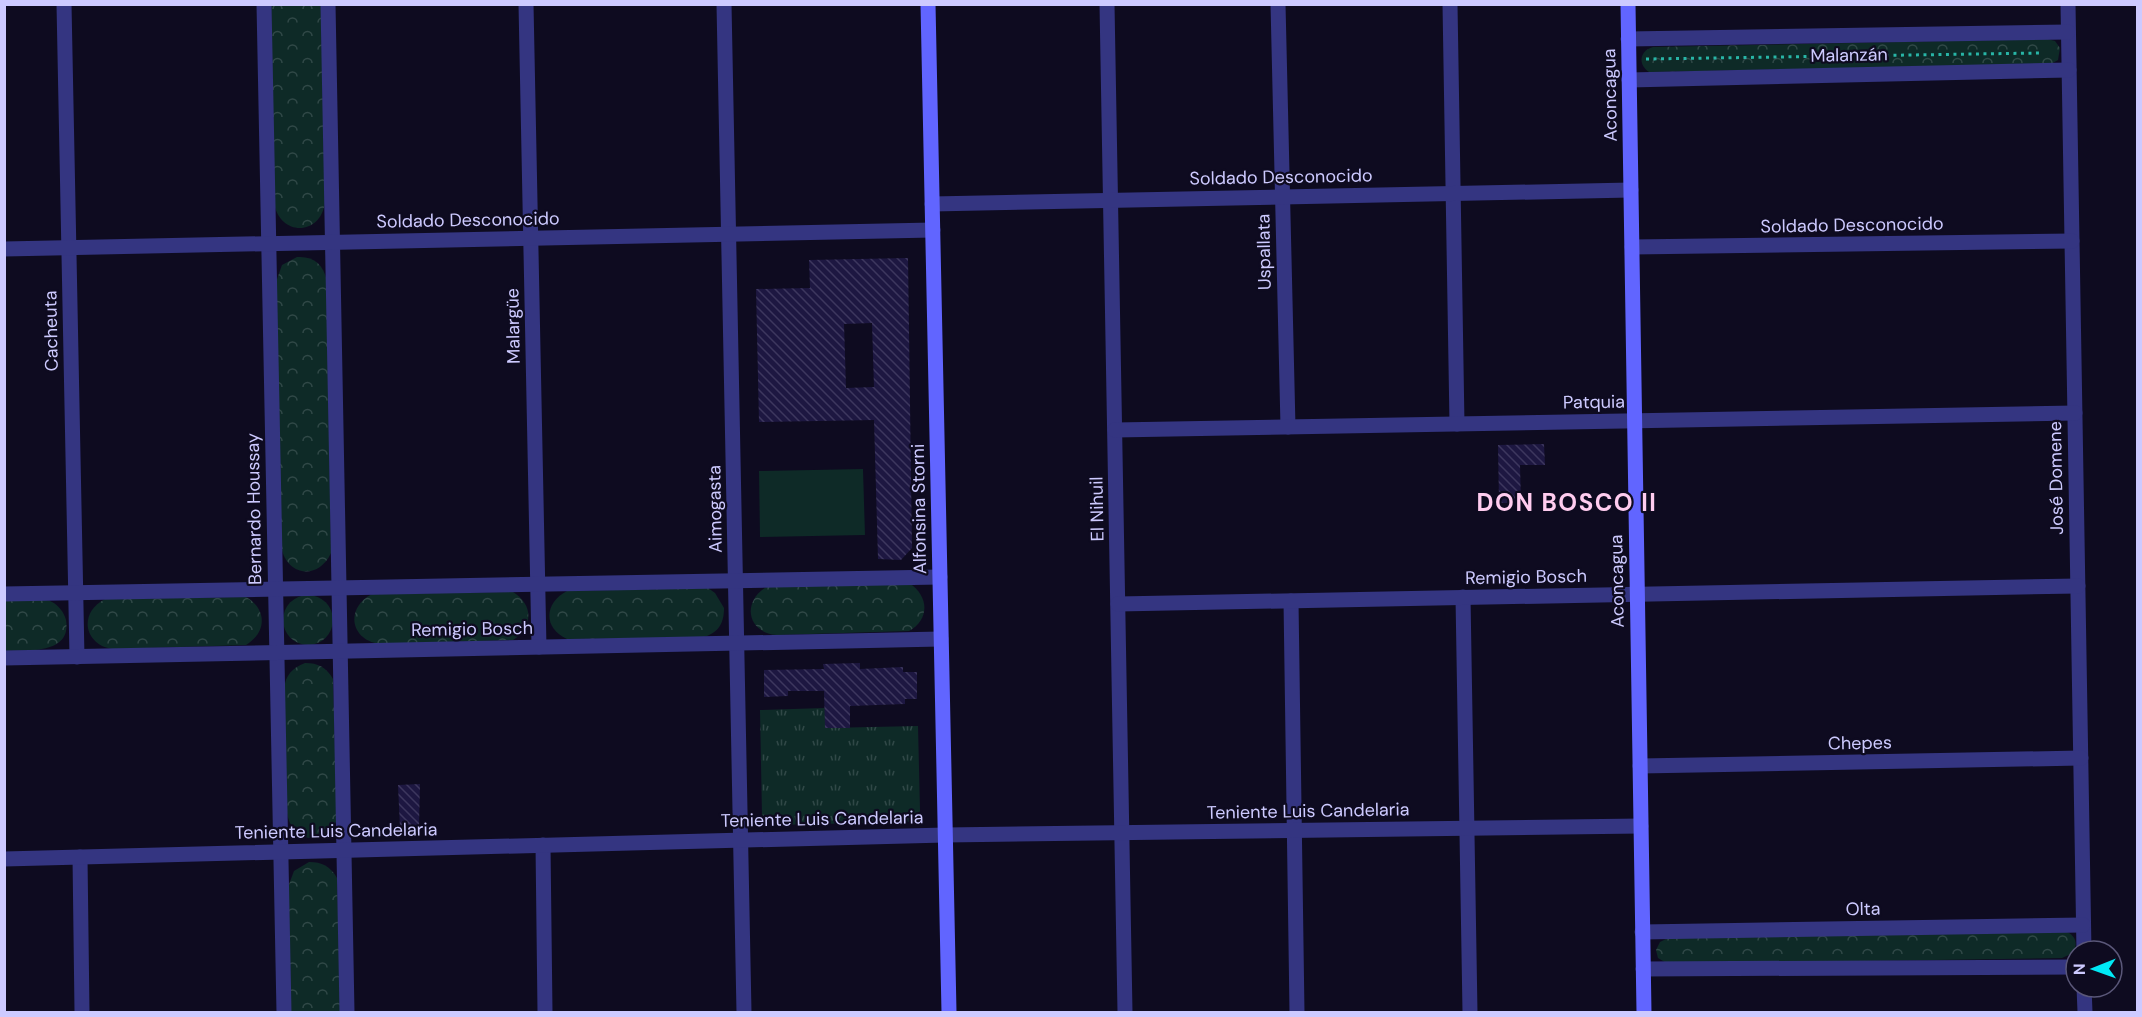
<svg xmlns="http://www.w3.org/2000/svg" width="2142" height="1017" font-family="'DM Sans',sans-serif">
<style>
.grass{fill:url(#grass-tufts)}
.park{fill:url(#park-crowns)}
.pitch{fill:#0e2a27}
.building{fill:url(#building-back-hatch);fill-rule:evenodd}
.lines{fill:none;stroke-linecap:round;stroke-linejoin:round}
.path{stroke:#28b5a6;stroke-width:3;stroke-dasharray:3 4.5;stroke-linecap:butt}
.street{stroke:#343581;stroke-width:15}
.secondary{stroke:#6165ff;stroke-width:15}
.labels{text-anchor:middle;stroke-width:4.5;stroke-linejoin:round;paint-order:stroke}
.street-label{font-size:18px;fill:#cdcaff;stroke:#0e0b20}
.district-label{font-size:24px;font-weight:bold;letter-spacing:1.5px;fill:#ffccef;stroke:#0e0b20}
</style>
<defs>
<pattern id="grass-tufts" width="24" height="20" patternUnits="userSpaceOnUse" patternTransform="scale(1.5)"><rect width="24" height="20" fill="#0e2a27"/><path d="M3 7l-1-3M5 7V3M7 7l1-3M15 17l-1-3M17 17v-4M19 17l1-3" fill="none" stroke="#304847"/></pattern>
<pattern id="park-crowns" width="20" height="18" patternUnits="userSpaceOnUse" patternTransform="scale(1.5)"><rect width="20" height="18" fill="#0e2a27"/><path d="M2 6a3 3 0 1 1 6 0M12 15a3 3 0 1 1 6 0" fill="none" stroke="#304847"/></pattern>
<pattern id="building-back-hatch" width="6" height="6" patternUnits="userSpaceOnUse" patternTransform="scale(1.5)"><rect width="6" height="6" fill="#1d1741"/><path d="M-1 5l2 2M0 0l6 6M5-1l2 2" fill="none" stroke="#3d375e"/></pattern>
</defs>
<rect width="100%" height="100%" fill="#0e0b20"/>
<polygon class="grass" points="825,708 826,728 918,726 920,811 910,822 773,825 762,815 760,710"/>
<g class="park">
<path d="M271,5H321L325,202C321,236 280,237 274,203Z"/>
<path d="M2047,39L2055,41L2060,48L2058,60L2051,64L1649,72C1638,65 1639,51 1653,47Z"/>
<path d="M297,257C314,256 323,264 327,281L331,553C318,581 286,576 281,546L276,282L282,265Z"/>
<path d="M909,583C929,596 930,619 909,631L776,635C746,632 742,600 768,586Z"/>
<path d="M708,588L715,593L724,608C724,625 717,634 700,638L567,639C543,628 544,603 567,591Z"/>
<path d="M513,592C533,604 534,627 513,640L380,644C350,640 345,608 372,594Z"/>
<circle cx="308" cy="620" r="25"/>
<path d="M246,597C267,609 267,632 246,645L113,649C84,645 78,613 105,599Z"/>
<path d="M4,600C17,600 41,597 52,602C58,605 64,612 66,620C72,655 26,650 5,651Z"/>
<path d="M305,663C318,663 326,667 333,679L337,820C324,847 292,843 287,813L284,688C286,675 292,668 305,663Z"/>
<path d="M309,862C322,862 330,866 337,878L341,1012H291L288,887L294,871Z"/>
<path d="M2067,932C2076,936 2078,945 2073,953L2062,958L1668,964L1658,958L1656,950L1660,942L1668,938Z"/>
</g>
<polygon class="pitch" points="863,469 865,535 760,537 759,471"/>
<g class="building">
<path d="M908,258L912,548L901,560L878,559L874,420L759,422L756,289L810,288L809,260ZM872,323L874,387L846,388L844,324Z"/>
<polygon points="1544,444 1545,465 1520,465 1521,503 1499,503 1498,445"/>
<polygon points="860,663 860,669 903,667 903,672 917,672 917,699 905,699 905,704 850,706 850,728 825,728 824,691 788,691 788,696 764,697 764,670 824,669 823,664"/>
<polygon points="420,784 419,828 400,828 398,785"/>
</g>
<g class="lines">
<polyline class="path" points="1646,59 2041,53"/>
<g class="street">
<polyline points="64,4 77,657"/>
<polyline points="264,4 284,1012"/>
<polyline points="328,4 347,1012"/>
<polyline points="526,4 539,647"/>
<polyline points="724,4 744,1012"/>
<polyline points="1107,4 1125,1012"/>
<polyline points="1278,4 1288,427"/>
<polyline points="1450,4 1457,424"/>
<polyline points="2068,4 2084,951"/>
<polyline points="1628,39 2068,32"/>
<polyline points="1629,80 2069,70"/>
<polyline points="932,204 1631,190"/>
<polyline points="1632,247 2072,241"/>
<polyline points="4,249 933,230"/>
<polyline points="1115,430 2075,413"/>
<polyline points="4,594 940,577"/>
<polyline points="1463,597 1470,1012"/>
<polyline points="1291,601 1297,1012"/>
<polyline points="1118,604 2078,586"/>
<polyline points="4,658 941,639"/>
<polyline points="1640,766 2081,758"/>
<polyline points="543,845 545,1012"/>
<polyline points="80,857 82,1012"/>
<polyline points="4,859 945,835 1641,826"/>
<polyline points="1642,932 2083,925"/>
<polyline points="1643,969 2076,967"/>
<polyline points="2084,987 2085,1012"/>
</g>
<g class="secondary">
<polyline points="928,4 949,1012"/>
<polyline points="1628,4 1644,1012"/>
</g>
</g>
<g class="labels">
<g class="street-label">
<text transform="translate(1849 55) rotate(-1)" y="6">Malanzán</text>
<text transform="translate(1610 95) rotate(-91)" y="6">Aconcagua</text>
<text transform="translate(1281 177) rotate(-1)" y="6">Soldado Desconocido</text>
<text transform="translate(468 220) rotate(-1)" y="6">Soldado Desconocido</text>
<text transform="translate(1852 225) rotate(-1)" y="6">Soldado Desconocido</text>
<text transform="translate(1264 252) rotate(-91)" y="6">Uspallata</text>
<text transform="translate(513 326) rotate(-91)" y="6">Malargüe</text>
<text transform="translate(51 331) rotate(-91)" y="6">Cacheuta</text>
<text transform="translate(1594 402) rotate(-1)" y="6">Patquia</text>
<text transform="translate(2056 478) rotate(-91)" y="6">José Domene</text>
<text transform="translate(254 509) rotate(-91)" y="6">Bernardo Houssay</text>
<text transform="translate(715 509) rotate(-91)" y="6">Aimogasta</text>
<text transform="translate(919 509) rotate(-91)" y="6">Alfonsina Storni</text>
<text transform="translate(1097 509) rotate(-91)" y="6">El Nihuil</text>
<text transform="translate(1526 577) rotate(-1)" y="6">Remigio Bosch</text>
<text transform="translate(1617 581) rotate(-91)" y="6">Aconcagua</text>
<text transform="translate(472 629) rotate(-1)" y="6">Remigio Bosch</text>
<text transform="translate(1860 743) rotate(-1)" y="6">Chepes</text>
<text transform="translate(1308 811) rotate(-1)" y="6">Teniente Luis Candelaria</text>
<text transform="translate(822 819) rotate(-1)" y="6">Teniente Luis Candelaria</text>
<text transform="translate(336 831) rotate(-1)" y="6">Teniente Luis Candelaria</text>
<text transform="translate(1863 909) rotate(-1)" y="6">Olta</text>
</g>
<g class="district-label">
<text x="1567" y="511">DON BOSCO II</text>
</g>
</g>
<rect width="2142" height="1017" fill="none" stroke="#cdcaff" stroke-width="12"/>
<g transform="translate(2094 969) rotate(269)"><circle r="28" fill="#0e0b20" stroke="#5a5779" stroke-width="1.5"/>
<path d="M0-4.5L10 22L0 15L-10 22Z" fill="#00e9f5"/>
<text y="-9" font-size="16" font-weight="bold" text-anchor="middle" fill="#cdcaff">N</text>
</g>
</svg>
